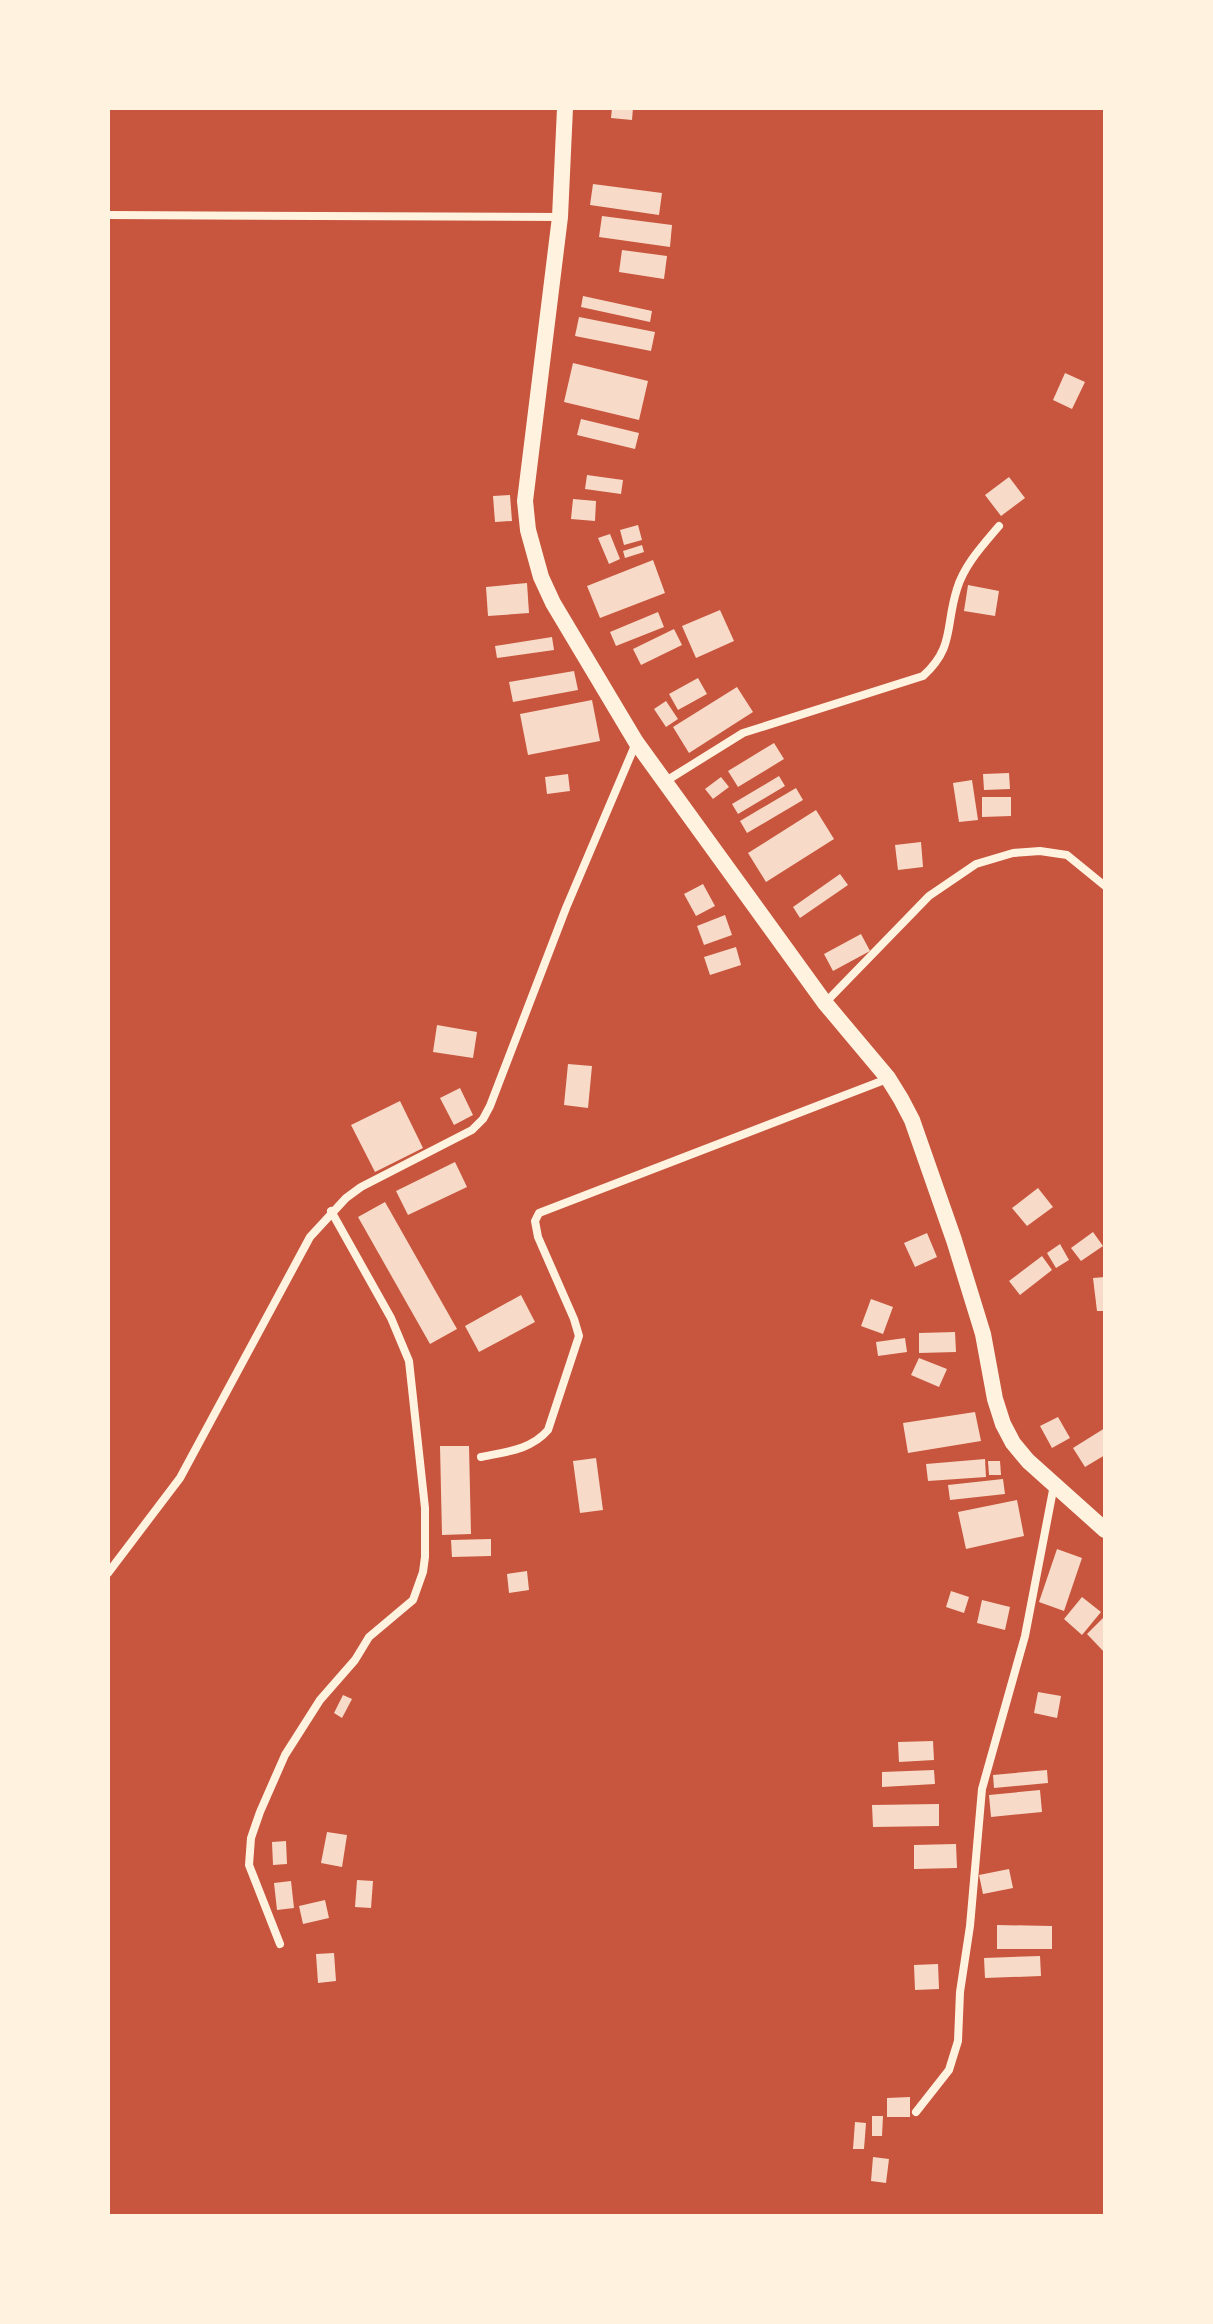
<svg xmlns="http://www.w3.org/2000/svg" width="1213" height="2324" font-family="'PT Serif',serif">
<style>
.building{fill:#f7dbc8}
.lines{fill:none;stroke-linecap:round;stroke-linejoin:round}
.minor{stroke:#fff3e0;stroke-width:8}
.primary{stroke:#fff3e0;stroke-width:16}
</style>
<rect width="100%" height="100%" fill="#c8553d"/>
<g class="building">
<polygon points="612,108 633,108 632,120 611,118"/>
<polygon points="593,184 662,193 659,215 590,205"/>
<polygon points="602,216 672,225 670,247 599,237"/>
<polygon points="622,250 667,256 664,279 619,272"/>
<polygon points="583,296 652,311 650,322 581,307"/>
<polygon points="579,317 655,332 651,351 575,336"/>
<polygon points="573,363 648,381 639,420 564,402"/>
<polygon points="1065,373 1085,382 1072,409 1053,400"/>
<polygon points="581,419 639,433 635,449 577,435"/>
<polygon points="587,475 623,480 621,494 585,489"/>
<polygon points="1009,477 1025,498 1001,516 985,495"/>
<polygon points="510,495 512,521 495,522 493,496"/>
<polygon points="573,499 596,501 595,521 571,519"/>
<polygon points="638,525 642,540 624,545 620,530"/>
<polygon points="610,534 620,559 609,564 598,538"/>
<polygon points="642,545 644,552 625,558 623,551"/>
<polygon points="653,560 665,593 600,618 587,586"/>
<polygon points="527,583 529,613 488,616 486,587"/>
<polygon points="968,585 999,591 995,616 964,611"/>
<polygon points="720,610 734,641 696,658 682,626"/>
<polygon points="658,612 664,627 616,646 610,632"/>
<polygon points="674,629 682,645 641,665 633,649"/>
<polygon points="552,637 554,650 497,658 495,646"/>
<polygon points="574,671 578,690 513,702 509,682"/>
<polygon points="698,678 707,694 678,710 669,694"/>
<polygon points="737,687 753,712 689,753 673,727"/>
<polygon points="592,700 600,741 528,755 520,714"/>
<polygon points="666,701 678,719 666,727 654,709"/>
<polygon points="774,743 784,759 738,787 728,771"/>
<polygon points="1009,773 1010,789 984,790 983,774"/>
<polygon points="568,774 570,791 547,794 545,777"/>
<polygon points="779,776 785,786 738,814 732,804"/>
<polygon points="721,777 729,787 713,799 705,789"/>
<polygon points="972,780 978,820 959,822 953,783"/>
<polygon points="796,788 803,800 747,833 740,821"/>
<polygon points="982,797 1011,797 1011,816 982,817"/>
<polygon points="816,810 834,839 766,882 748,853"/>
<polygon points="921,842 923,867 898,870 895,845"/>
<polygon points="840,874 848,885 800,918 793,907"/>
<polygon points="703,884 715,906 696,916 684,894"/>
<polygon points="725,915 732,935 704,945 697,926"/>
<polygon points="861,934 870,951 833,971 824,954"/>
<polygon points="736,947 741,965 710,975 704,957"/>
<polygon points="437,1025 477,1032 473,1058 433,1052"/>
<polygon points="568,1064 592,1066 588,1108 564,1105"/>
<polygon points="460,1088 473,1115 454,1125 440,1098"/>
<polygon points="400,1101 423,1148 375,1172 351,1125"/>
<polygon points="455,1162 467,1187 408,1215 396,1191"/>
<polygon points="1038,1188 1053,1207 1027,1226 1012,1208"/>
<polygon points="385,1202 457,1329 430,1344 358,1217"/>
<polygon points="1093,1232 1103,1246 1081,1261 1071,1248"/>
<polygon points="927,1233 937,1257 915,1267 904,1243"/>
<polygon points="1060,1244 1069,1260 1056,1268 1047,1253"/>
<polygon points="1042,1256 1052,1270 1020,1295 1009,1281"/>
<polygon points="1105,1277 1105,1311 1097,1311 1093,1278"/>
<polygon points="521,1295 535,1322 479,1352 465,1326"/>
<polygon points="871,1299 893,1307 883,1334 861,1326"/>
<polygon points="955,1332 956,1352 919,1353 919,1333"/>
<polygon points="905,1338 907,1352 878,1356 876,1342"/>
<polygon points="919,1358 947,1369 939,1387 911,1375"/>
<polygon points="975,1412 981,1441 908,1453 903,1423"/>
<polygon points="1058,1417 1070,1438 1052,1448 1040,1426"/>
<polygon points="1105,1428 1105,1455 1085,1467 1073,1448"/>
<polygon points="440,1446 469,1446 471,1534 442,1535"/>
<polygon points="596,1458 603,1510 580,1513 573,1461"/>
<polygon points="985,1459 986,1477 928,1481 926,1464"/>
<polygon points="988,1461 1000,1461 1001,1475 989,1475"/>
<polygon points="1003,1479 1005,1494 950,1500 948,1485"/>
<polygon points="1017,1500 1024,1536 966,1549 958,1512"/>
<polygon points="491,1539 491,1556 452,1557 451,1540"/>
<polygon points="1057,1549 1082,1558 1064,1611 1039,1602"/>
<polygon points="527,1571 529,1590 509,1593 507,1574"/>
<polygon points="951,1591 969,1597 964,1613 946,1607"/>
<polygon points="1082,1597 1101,1612 1082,1635 1064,1619"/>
<polygon points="982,1600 1010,1607 1005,1630 977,1623"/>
<polygon points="1105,1616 1105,1653 1087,1634"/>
<polygon points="1038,1692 1061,1696 1057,1718 1034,1713"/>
<polygon points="343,1695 352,1699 342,1718 334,1713"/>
<polygon points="933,1741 934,1760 899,1762 898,1742"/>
<polygon points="934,1770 935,1784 882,1787 882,1772"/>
<polygon points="1047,1770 1048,1783 994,1788 993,1775"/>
<polygon points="1040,1790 1042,1812 991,1817 989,1795"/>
<polygon points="939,1804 939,1826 873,1827 872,1805"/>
<polygon points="327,1832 347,1835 342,1867 321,1863"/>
<polygon points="286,1841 287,1864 273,1865 272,1842"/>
<polygon points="956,1844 957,1868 914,1869 914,1845"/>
<polygon points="1009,1869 1013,1888 983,1894 979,1875"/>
<polygon points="357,1880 373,1881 371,1908 355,1907"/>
<polygon points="291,1881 294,1908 277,1910 274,1883"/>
<polygon points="325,1900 329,1918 303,1924 299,1906"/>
<polygon points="997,1925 1052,1926 1052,1949 997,1949"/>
<polygon points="334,1953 336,1981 318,1983 316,1954"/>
<polygon points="1040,1956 1041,1976 985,1978 984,1958"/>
<polygon points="938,1964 939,1989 915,1990 914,1965"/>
<polygon points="910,2097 910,2117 887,2117 887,2098"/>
<polygon points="872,2116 883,2116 882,2136 872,2136"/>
<polygon points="855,2122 866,2123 864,2149 853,2149"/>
<polygon points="873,2157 889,2159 886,2183 871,2181"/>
</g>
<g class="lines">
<g class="minor">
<polyline points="108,215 559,217"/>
<path d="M666,781L743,733L923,676C955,647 945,626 957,589C964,565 983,545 999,526"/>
<polyline points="825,1003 929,896 976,864 1013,853 1040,851 1067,855 1105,886"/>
<path d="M481,1457C505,1452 531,1450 548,1430L579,1336L574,1319L538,1237L535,1221L539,1213L887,1079"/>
<polyline points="108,1573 180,1478 310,1237 346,1198 361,1187 472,1130 483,1119 490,1106 566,908 636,743"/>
<polyline points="280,1944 249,1865 251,1838 260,1812 285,1755 320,1700 355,1660 369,1637 413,1600 423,1572 425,1557 425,1508 409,1361 391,1318 331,1211"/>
<polyline points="916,2112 949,2070 958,2041 960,1992 970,1926 982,1789 1025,1636 1054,1485"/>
</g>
<polyline class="primary" points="565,108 560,217 525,501 528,530 541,577 553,603 636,742 825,1003 888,1078 901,1099 912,1120 954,1240 983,1334 995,1399 1003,1424 1013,1443 1028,1461 1105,1530"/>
</g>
<rect width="1213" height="2324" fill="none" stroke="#fff3e0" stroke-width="220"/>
</svg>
